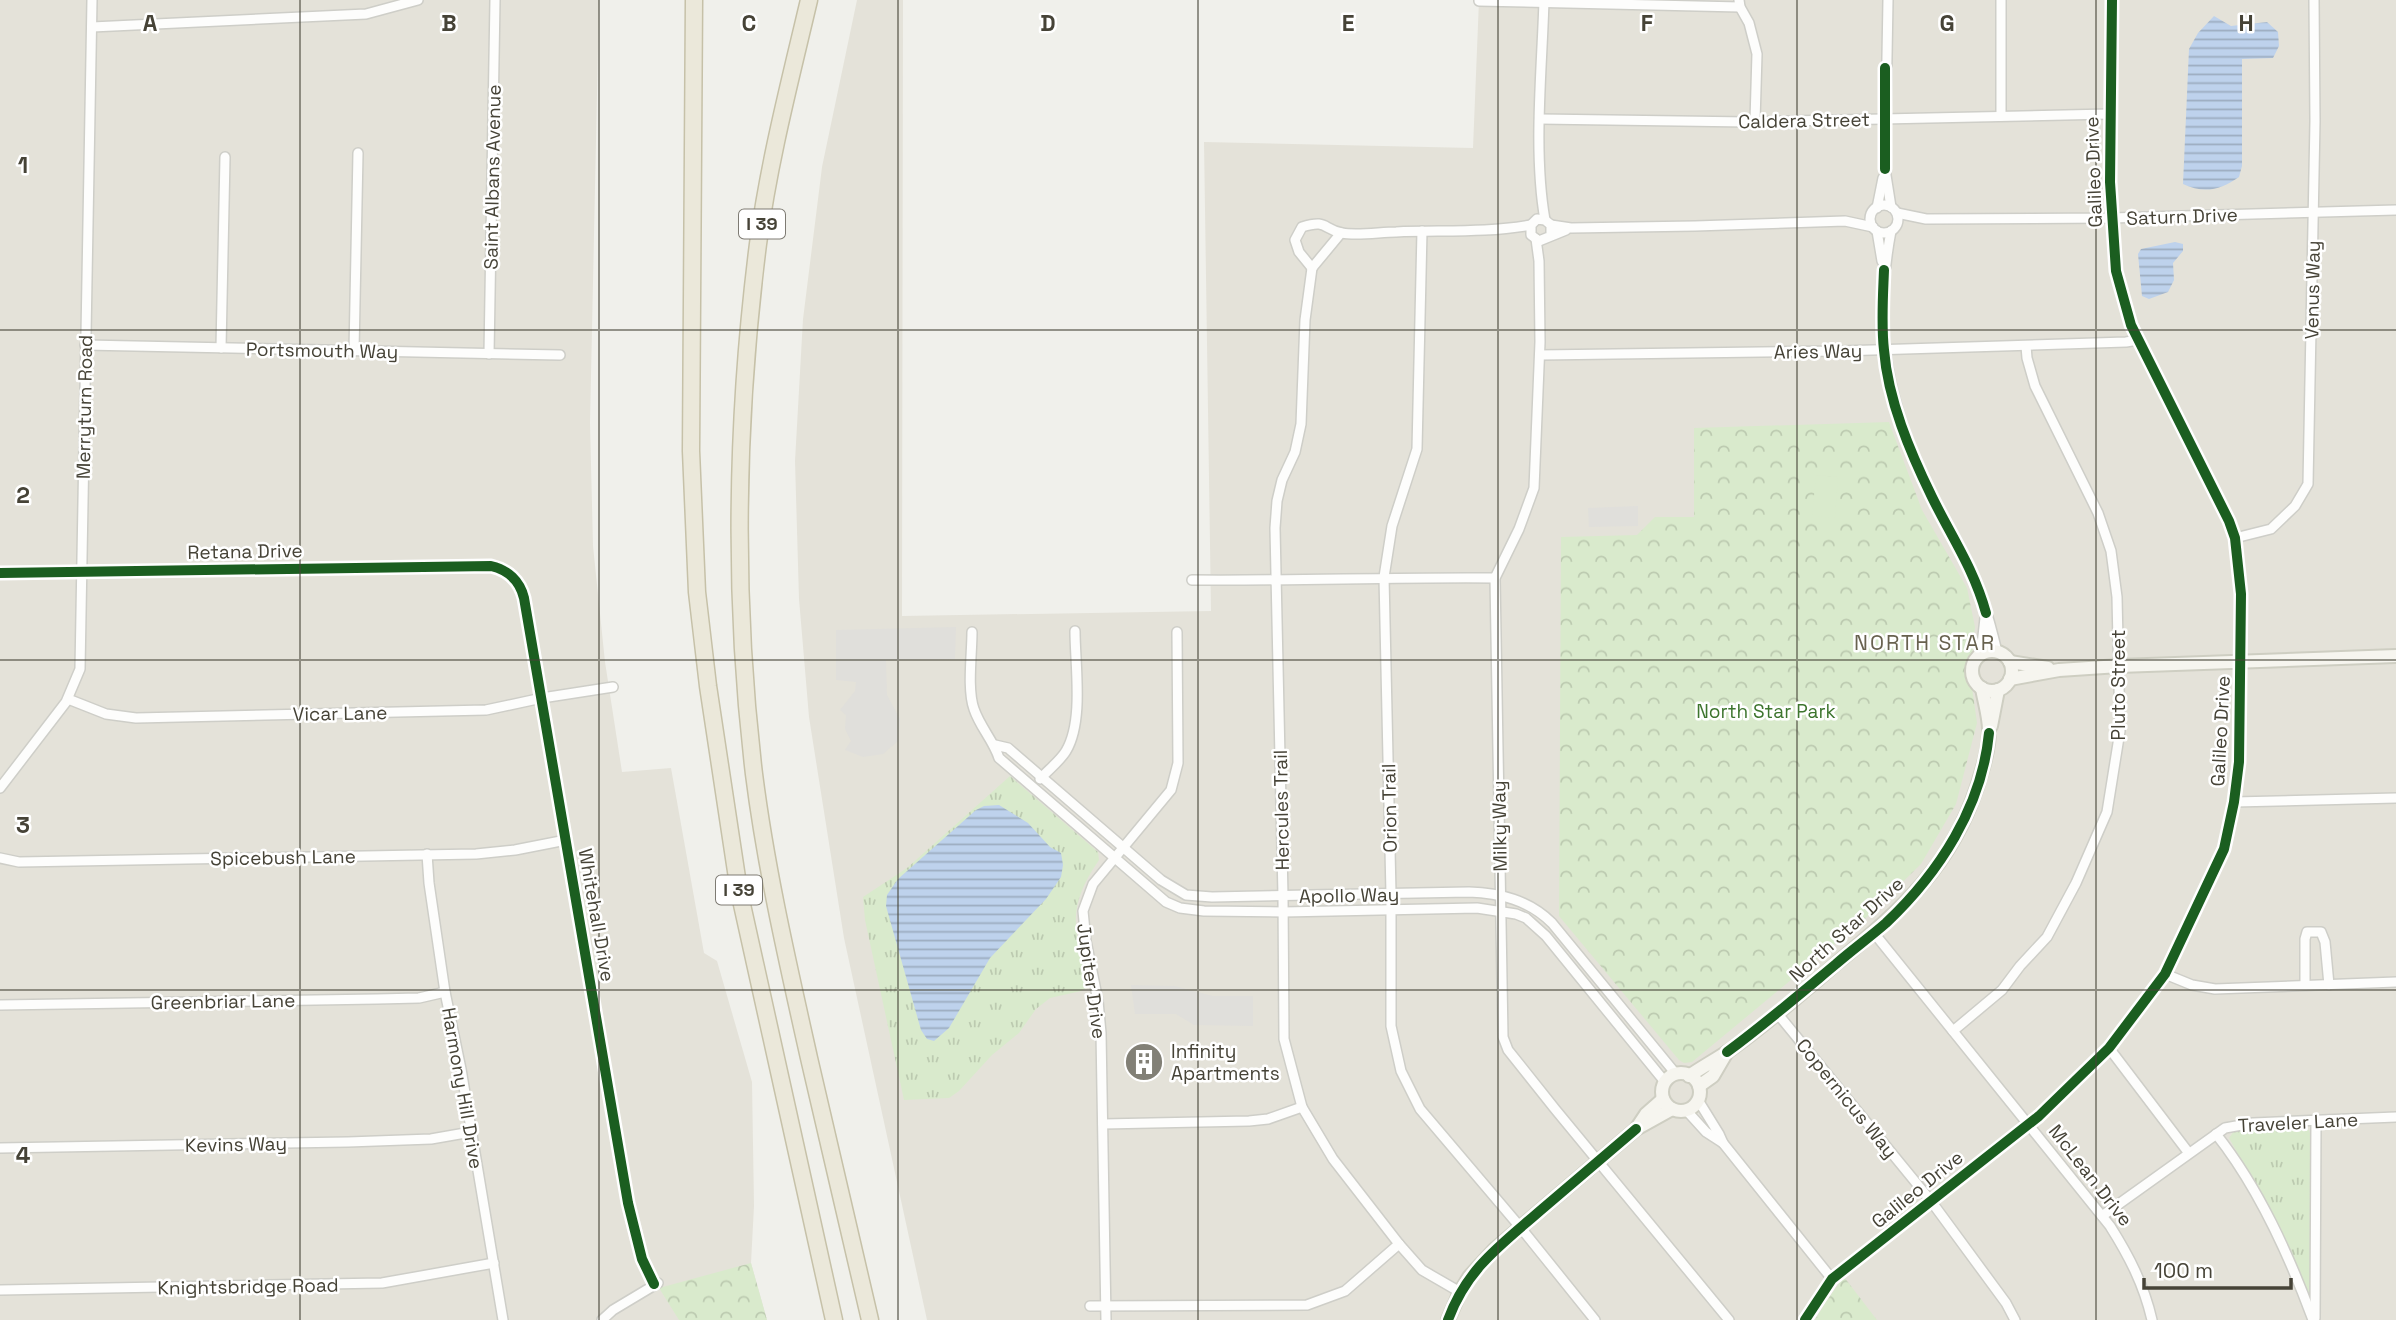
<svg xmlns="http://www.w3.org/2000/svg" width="2396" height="1320" font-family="'Space Grotesk',sans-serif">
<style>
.residential{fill:#e4e2d9}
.grass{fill:url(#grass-tufts)}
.park{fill:url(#park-crowns)}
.pitch{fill:#d9eacc}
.parking{fill:#e0dfdb}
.water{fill:url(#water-rules)}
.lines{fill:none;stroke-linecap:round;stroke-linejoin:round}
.street-casing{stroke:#cecec8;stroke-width:12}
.secondary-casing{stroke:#cecec2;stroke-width:16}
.highway-casing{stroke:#c6c1a8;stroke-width:19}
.street{stroke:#fdfdfc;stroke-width:9}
.secondary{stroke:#f6f5ef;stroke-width:12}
.highway{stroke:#ebe8da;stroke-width:16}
.cycleway-casing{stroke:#fff;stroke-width:15}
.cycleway{stroke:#1b5e20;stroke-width:10}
.grid{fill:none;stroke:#464337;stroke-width:2;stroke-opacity:0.55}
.labels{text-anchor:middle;stroke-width:5;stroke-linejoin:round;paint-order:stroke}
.shield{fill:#fff;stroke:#7e7b73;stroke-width:2}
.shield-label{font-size:18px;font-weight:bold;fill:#464337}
.street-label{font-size:19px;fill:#464337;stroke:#fff}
.park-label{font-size:19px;fill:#3d752e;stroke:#fff}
.poi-label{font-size:19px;fill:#464337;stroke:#fff;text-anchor:start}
.neighbourhood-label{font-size:21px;letter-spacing:2px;fill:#68624f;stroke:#fff}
.grid-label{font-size:23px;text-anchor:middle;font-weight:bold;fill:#464337;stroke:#fff;stroke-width:5;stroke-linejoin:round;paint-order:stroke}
</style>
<defs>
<pattern id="grass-tufts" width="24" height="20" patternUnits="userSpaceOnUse" patternTransform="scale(1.75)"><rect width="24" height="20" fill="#d9eacc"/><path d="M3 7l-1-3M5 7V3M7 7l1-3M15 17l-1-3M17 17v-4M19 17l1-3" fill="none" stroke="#bccab0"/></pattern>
<pattern id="park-crowns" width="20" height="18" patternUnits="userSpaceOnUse" patternTransform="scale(1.75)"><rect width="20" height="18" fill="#d9eacc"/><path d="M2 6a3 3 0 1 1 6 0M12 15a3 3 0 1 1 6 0" fill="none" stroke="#bccab0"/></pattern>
<pattern id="water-rules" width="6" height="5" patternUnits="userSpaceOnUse" patternTransform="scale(1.75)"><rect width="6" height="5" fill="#bed2ec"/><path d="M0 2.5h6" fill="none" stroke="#9cacc0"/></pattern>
</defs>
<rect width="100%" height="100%" fill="#f0f0eb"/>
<g class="residential">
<polygon points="0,0 599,0 590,423 593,546 605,662 622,772 671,768 704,953 717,961 752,1082 754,1206 751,1263 767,1320 0,1320"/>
<polygon points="857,0 903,0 902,616 1211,611 1204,142 1473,148 1479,0 2396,0 2396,1320 927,1320 844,938 809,717 799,599 795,461 803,319 822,167"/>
</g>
<g class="grass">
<path d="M1010,776L1098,852L1099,860C1064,911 1076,931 1088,987L1081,991L1050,998L1036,1009L1019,1033L992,1055L959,1091L949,1098L904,1100L865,920L863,897L907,868Z"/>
<polygon points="2302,1127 2309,1130 2311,1136 2312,1294 2308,1295 2281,1231 2229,1138 2234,1131"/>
</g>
<g class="park">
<polygon points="1889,422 1922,510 1967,588 1975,627 1970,673 1977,723 1956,804 1921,864 1867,917 1692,1062 1684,1063 1679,1060 1559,916 1561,537 1637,535 1655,517 1694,517 1694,428"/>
<polygon points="751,1263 767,1320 679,1320 659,1288"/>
<polygon points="1844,1277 1877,1320 1815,1320 1827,1300"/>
</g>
<polygon class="pitch" points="1816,475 1838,477 1835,518 1812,516"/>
<g class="parking">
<polygon points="1638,506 1638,526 1589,527 1588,508"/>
<polygon points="956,627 955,659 886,660 887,695 900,719 898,741 883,754 863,757 845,750 851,741 845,729 846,715 840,710 855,691 856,682 836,680 836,630"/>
<polygon points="1131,985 1175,986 1213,996 1253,996 1253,1026 1194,1025 1176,1014 1135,1014"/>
</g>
<g class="water">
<path d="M2214,16L2231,26L2267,22L2278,32L2279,46L2273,58L2242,59V166L2239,177C2221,190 2204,194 2183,184L2189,49L2198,33Z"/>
<polygon points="2175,242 2183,244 2183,251 2173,263 2174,280 2168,292 2149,299 2142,296 2138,254 2141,249"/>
<polygon points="999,805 1028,823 1050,847 1061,853 1063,865 1061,877 1046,899 990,958 949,1028 934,1041 927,1039 921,1030 886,906 887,895 898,879 976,810 984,806"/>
</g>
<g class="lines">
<g class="street-casing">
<g id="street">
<path d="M1544,0C1542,70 1533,151 1545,220"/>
<polyline points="1739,0 1740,7 1749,23 1757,54 1755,121"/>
<polyline points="1888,0 1885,169 1891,207"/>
<polyline points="1479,1 1740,7"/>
<polyline points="92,27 366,14 418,0"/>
<polyline points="2001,116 2001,0"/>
<polyline points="1540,119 1748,122 2109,114"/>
<circle cx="1884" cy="219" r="14"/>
<polyline points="1877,208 1883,178"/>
<polyline points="1897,213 1926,219 2111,218 2396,210"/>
<polyline points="1551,225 1571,228 1695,226 1845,221 1873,227"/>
<polyline points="1422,231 1417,449 1392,526 1384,577 1391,894 1391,1026 1401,1071 1420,1109 1521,1228 1595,1320"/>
<polyline points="1877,231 1882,261"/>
<path d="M1891,231C1872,332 1888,403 1931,495C1940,514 1953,532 1962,551C1978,582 1989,617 1997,652"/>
<polyline points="1551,235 1551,225 1545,220 1537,219 1531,225 1531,235 1539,241 1566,230"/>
<polyline points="1536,239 1539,261 1540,342 1534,488 1519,529 1495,578 1503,1037 1508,1050 1555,1109 1729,1320"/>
<polyline points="1312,268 1305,320 1301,424 1295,452 1282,480 1277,501 1275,528 1283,896 1284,1039 1302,1107 1333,1159 1399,1244 1422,1270 1460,1292"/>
<path d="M1312,268L1299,252L1295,240L1302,227C1328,219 1322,229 1342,233C1357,236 1381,232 1396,232C1441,230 1486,233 1531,225"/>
<polyline points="1312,268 1341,233"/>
<polyline points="85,345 560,355"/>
<polyline points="221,348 225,157"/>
<polyline points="354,351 358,153"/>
<polyline points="489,354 495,0"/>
<polyline points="1540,355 1840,351 2126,342 2138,340"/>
<polyline points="2235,538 2271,529 2295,506 2308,484 2315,121 2314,0"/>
<path d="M0,573L491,566C508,570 520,581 524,598L628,1203L642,1259L654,1284"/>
<path d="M1192,580C1293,581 1394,577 1495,578"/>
<path d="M972,632C972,654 967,690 974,709C980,727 993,740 999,758L1166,902L1180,908L1204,911L1283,912L1477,908L1516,914L1526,918L1546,936L1665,1082"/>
<polyline points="1981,654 1985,618"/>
<polyline points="68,699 106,714 136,718 486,710 542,698 613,687"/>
<path d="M995,745L1008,748L1161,880L1186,895L1212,897L1469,892C1500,893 1529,900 1552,923L1676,1074"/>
<path d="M1040,779C1048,770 1060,761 1066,751C1084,721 1075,665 1075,631"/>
<polyline points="0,788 66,702 80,669 92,0"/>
<polyline points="2234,802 2396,798"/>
<polyline points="427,854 429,883 445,992 461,1069 503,1320"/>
<polyline points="0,858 19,862 476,854 515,850 566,840"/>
<path d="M1874,933L2110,1226C2129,1256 2144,1285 2152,1320"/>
<polyline points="2165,974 2192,985 2215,989 2396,982"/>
<polyline points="2305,985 2305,939 2307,932 2321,932 2325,942 2329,985"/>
<polyline points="0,1005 377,999 419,998 445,992"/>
<polyline points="1777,1013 1931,1201 2006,1303 2015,1320"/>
<polyline points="1953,1031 2002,990 2020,966 2047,937 2076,883 2107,812 2120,731 2117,597 2111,551 2098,513 2035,386 2027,358 2026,346"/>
<polyline points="2109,1048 2188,1152"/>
<polyline points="1698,1100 1719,1134 1723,1143"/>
<polyline points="1686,1110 1706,1132 1723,1143 1832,1279"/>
<polyline points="1103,1124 1249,1121 1268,1119 1302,1107"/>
<path d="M2216,1134C2259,1188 2289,1255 2313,1320"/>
<polyline points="0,1148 348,1142 431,1139 471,1132"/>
<polyline points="2102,1216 2225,1128 2253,1123 2396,1117"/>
<polyline points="0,1290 382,1283 494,1263"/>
<polyline points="1090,1306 1307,1305 1345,1291 1399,1244"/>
<polyline points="2315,1318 2316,1120"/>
<polyline points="602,1320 613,1310 658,1283"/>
<polyline points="1106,1320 1101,1033 1098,1001 1086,941 1083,911 1093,884 1171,790 1178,763 1177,632"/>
<polyline points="1805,1320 1832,1279 2039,1116 2077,1079 2109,1048 2165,974 2224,849 2234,802 2239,762 2241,594 2235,538 2229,521 2131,325 2116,271 2110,182 2112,0"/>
</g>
</g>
<g class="secondary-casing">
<g id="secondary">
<circle cx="1992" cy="671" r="20"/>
<polyline points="2010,662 2048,668"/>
<polyline points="2010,679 2059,670 2119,666 2396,656"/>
<polyline points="1991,726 1998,690"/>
<circle cx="1681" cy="1092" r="19"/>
<path d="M1689,1076C1702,1067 1717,1059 1730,1050C1767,1024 1802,993 1837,963C1900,910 1950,869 1977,787C1983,768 1989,749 1989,730C1989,716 1984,701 1982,688"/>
<polyline points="1699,1086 1713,1076 1727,1052"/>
<polyline points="1636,1129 1646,1114 1663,1099"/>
<polyline points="1448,1320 1460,1292 1469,1277 1495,1249 1636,1129 1672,1109"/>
</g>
</g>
<g class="highway-casing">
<g id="highway">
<polyline points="694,0 691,451 697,592 708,686 739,891 834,1320"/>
<path d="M809,0C790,81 769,161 758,244C736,418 733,599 754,774C766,869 788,964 809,1058C829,1145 850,1233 870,1320"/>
</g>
</g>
<use href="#street" class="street"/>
<use href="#secondary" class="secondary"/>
<use href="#highway" class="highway"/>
<g class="cycleway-casing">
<g id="cycleway">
<polyline points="1885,169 1885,68"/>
<path d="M1884,270C1883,296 1881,324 1884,350C1888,400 1910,452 1932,497C1951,536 1974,569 1986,613"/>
<path d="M0,573L491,566C508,570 520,581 524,598L628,1203L642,1259L654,1284"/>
<path d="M1727,1052C1765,1024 1800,994 1836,964C1852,950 1870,937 1886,923C1939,873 1982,807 1989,733"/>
<path d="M1448,1320C1467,1268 1501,1245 1541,1210C1573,1183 1604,1156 1636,1129"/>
<polyline points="1805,1320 1832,1279 2039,1116 2077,1079 2109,1048 2165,974 2224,849 2234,802 2239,762 2241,594 2235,538 2229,521 2131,325 2116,271 2110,182 2112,0"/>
</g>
</g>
<use href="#cycleway" class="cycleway"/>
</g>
<path class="grid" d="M300,0V1320M599,0V1320M898,0V1320M1198,0V1320M1498,0V1320M1797,0V1320M2096,0V1320M0,330H2396M0,660H2396M0,990H2396"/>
<defs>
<g id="building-disc" transform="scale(2.0125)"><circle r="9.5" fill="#828076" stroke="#fff"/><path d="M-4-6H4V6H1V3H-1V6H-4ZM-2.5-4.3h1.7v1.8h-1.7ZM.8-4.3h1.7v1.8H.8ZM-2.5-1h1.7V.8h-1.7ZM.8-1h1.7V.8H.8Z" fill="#fff"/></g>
</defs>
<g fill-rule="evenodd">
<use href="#building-disc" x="1144" y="1062"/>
</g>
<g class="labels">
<g class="shield">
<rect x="739" y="209.5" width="46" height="29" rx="5"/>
<rect x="716" y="875.5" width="46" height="29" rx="5"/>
</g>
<g class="shield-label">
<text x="762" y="230">I 39</text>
<text x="739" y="896">I 39</text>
</g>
<g class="street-label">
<text transform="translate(1804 120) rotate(-1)" y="7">Caldera Street</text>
<text transform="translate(2093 172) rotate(-92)" y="7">Galileo Drive</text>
<text transform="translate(492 177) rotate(-89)" y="7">Saint Albans Avenue</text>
<text transform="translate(2182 216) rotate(-2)" y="7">Saturn Drive</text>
<text transform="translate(2312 290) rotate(-89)" y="7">Venus Way</text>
<text transform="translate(322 350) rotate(1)" y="7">Portsmouth Way</text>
<text transform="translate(1818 351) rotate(-1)" y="7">Aries Way</text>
<text transform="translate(84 407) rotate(-89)" y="7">Merryturn Road</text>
<text transform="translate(245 551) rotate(-1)" y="7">Retana Drive</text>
<text transform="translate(2118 685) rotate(-90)" y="7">Pluto Street</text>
<text transform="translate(340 713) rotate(-1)" y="7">Vicar Lane</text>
<text transform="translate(2220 731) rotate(-87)" y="7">Galileo Drive</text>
<text transform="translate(1389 808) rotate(-91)" y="7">Orion Trail</text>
<text transform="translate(1281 810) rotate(-91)" y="7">Hercules Trail</text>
<text transform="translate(1499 826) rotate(-91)" y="7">Milky Way</text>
<text transform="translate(283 857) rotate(-1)" y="7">Spicebush Lane</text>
<text transform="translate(1349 895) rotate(-1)" y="7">Apollo Way</text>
<text transform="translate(597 915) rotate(80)" y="7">Whitehall Drive</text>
<text transform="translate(1846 929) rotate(-42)" y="7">North Star Drive</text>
<text transform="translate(1092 981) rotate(82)" y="7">Jupiter Drive</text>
<text transform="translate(223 1001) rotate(-1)" y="7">Greenbriar Lane</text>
<text transform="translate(463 1088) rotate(80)" y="7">Harmony Hill Drive</text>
<text transform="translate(1847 1098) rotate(51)" y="7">Copernicus Way</text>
<text transform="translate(2298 1122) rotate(-3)" y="7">Traveler Lane</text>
<text transform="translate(236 1144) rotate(-1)" y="7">Kevins Way</text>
<text transform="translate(2091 1175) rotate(52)" y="7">McLean Drive</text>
<text transform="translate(1917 1189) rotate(-39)" y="7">Galileo Drive</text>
<text transform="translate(248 1286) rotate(-1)" y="7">Knightsbridge Road</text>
</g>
<g class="park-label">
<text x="1766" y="718">North Star Park</text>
</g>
<g class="poi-label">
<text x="1171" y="1058">Infinity<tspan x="1171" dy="22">Apartments</tspan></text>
</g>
<g class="neighbourhood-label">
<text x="1925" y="650">NORTH STAR</text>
</g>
</g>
<g class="grid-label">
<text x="150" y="31">A</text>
<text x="449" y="31">B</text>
<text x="749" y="31">C</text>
<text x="1048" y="31">D</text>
<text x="1348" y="31">E</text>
<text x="1647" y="31">F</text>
<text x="1947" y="31">G</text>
<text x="2246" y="31">H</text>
<text x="23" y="173">1</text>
<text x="23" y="503">2</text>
<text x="23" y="833">3</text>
<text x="23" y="1163">4</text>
</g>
<path d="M2144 1278v10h147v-10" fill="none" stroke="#464337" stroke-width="3.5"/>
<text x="2154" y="1278" font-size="21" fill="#464337" stroke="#ffffff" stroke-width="5" paint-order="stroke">100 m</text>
</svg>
